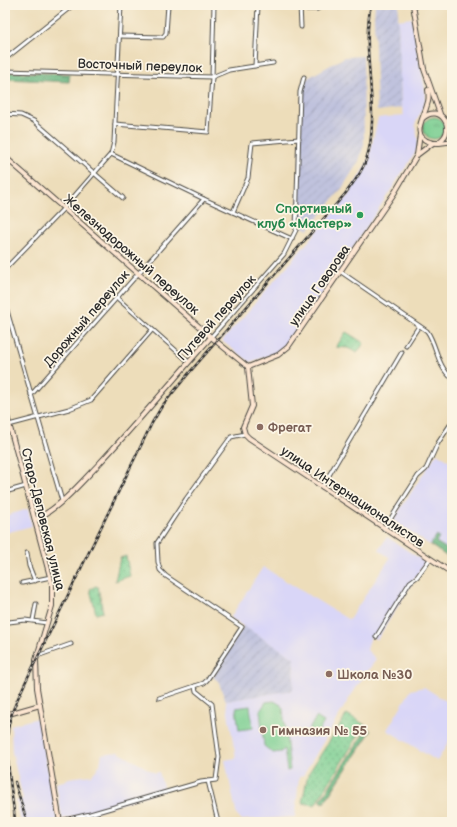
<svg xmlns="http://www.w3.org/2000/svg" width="457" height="827" font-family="'Balsamiq Sans',sans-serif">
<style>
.built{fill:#d9d6f7}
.industrial{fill:url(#industrial-furrows)}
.grass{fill:url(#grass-tufts);stroke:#527c5e}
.forest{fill:url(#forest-crowns);stroke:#466e53}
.park{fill:url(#park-dots);stroke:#527c5e}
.pitch{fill:#79ce91;stroke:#527c5e}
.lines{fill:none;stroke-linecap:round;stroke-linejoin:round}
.street-casing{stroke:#484640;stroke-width:5}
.secondary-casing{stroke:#484640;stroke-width:6}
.street{stroke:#fff;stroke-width:3}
.secondary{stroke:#fce5d0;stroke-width:4}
.rail-casing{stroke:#2b2b2b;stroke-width:2.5}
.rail{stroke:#fcf5e5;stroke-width:1;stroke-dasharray:3;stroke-linecap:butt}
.leisure-dot{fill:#2e9e5b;stroke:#fcf5e5;stroke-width:1.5}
.education-dot{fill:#8d6e63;stroke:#fcf5e5;stroke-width:1.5}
.labels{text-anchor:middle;stroke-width:3.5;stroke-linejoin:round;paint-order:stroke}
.street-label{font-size:13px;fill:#2b2b2b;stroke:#fcf5e5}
.leisure-label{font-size:13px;font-weight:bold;fill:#27864d;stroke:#fcf5e5;text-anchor:end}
.education-label{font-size:13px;font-weight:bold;fill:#785e54;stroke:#fcf5e5;text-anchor:start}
</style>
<defs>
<pattern id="industrial-furrows" width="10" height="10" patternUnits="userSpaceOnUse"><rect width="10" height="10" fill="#c0c2dd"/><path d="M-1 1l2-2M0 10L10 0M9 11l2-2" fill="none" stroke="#a5a7be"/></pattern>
<pattern id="grass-tufts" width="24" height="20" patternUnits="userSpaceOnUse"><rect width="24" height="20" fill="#79ce91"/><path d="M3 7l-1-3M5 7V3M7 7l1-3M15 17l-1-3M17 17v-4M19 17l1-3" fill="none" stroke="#63a777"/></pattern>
<pattern id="forest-crowns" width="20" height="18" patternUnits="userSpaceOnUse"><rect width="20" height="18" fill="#62b17b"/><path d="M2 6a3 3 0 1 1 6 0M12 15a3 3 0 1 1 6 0" fill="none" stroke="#519065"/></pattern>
<pattern id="park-dots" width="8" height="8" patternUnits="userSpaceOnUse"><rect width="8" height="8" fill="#79ce91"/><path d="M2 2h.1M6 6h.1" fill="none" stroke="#63a777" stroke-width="1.8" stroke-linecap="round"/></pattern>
</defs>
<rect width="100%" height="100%" fill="#fcf5e5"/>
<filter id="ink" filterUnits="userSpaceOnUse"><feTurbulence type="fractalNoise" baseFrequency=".025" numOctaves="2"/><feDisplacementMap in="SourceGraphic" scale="8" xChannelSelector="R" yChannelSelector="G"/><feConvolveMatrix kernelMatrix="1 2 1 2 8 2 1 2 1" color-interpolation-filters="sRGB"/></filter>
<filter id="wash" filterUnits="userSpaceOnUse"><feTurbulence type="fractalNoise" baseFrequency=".012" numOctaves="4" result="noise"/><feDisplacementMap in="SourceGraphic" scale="16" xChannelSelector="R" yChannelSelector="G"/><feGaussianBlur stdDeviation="0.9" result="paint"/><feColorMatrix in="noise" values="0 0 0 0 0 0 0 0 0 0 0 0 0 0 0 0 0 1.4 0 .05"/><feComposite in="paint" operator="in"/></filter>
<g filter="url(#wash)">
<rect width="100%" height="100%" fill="#edddba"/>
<g class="built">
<polygon points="412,18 426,95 424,106 415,124 418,141 417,150 334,277 286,346 277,353 250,362 222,341 347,197 368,162 378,118 404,115 401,104 398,20"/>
<polygon points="437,453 452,463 452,560 393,520"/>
<polygon points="28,509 32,526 5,533 5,516"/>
<polygon points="387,537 425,562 377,640 371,636 367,650 376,659 350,697 303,776 299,777 295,817 242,820 237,816 225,760 236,758 226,701 293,690 294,658 230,618 263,567 349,620 390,558 379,550"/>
<polygon points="424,687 452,705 452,736 437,761 387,730 411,690"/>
<polygon points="38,718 58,821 58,822 21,822 16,801 23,799 12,752 11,725"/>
<polygon points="118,752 155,773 159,772 164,790 91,813 62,819 56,783 64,781 69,778 92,775 100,765 102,754"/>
</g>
<g class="industrial">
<polygon points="375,5 399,5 398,19 401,108 377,111 374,18"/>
<polygon points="363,56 364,144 359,161 341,190 308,230 297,224 302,93 306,79 345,57"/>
<polygon points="243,626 294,658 293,690 226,701 218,681 213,677"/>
</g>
<circle class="grass" cx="434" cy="128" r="11"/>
<g class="forest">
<polygon points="15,72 70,74 69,82 5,79 5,74"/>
<polygon points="437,535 439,537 436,542 447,549 452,542 452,548 448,554 452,557 452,560 430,545"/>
<polygon points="367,728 371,731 324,803 320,801"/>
</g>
<g class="park">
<polygon points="346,332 364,343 357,353 348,348 336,347"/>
<polygon points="126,556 130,576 115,581 120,558"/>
<polygon points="96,586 98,587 103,612 96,614 90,589"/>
<polygon points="347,714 365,725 315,805 302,803 308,774"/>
</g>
<g class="pitch">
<polygon points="274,701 281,705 283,709 290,770 287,771 284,749 281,752 273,753 264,746 260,711 266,702"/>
<polygon points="250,706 253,728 239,730 236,708"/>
<polygon points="316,717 324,722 315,738 307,733"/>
</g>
</g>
<g filter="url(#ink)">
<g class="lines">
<g class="street-casing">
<g id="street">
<polyline points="300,5 301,27"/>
<polyline points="300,9 317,9 325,5"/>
<polyline points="120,36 163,37 166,33 168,5"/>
<polyline points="5,59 73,5"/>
<polyline points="255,66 258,5"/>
<polyline points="5,71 212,77 229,70 273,63"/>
<polyline points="5,114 21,115 34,121 123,198"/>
<polyline points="115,124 208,132 212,77 214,5"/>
<polyline points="111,154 204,199 292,239"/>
<polyline points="233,212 248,178 252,143 299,139"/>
<polyline points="5,269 64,208 111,154 114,142 121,5"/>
<path d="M341,272L427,331C437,345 437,367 452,378"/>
<polyline points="117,298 189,362"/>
<polyline points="5,304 62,501"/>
<polyline points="211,337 284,254 296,230 300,92 304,77"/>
<polyline points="406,346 419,326"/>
<polyline points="31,395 204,199"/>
<polyline points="5,426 69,409 91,400 152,330"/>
<polyline points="322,487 402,352"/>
<polyline points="5,492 26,486"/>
<polyline points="384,529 418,476 426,469 438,443 452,422"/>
<polyline points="27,553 29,566 35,581"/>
<polyline points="22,583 51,577"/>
<polyline points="33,620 36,604"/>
<polyline points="9,622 25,620 47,623"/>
<polyline points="376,637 410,582 417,577 430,559"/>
<polyline points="37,656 71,644"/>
<polyline points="159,698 204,683 207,680 242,627 166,576 160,570 158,562 157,543 186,499 231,437 245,434"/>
<polyline points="208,781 218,822"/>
<polyline points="60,821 90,814 201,782 216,780 219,757 212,704 196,691 195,686"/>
</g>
</g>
<g class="secondary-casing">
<g id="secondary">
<polyline points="413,5 424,69 440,114"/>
<path d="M428,90C429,95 429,100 427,105C424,118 410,136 430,142C437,145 445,141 452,142"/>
<path d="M423,118C440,103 457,129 440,141"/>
<polyline points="448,122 452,109"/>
<polyline points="417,155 433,143"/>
<polyline points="5,157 211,337 248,367 252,406 243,427 245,434 249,438 452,573"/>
<polyline points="248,367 278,355 288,347 395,192 417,155 420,134"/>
<polyline points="5,409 52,584 52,606 36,660 37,688 60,822"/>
<path d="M35,520C60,507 78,486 97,466C136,424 173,380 211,337"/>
<polyline points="5,715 40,705"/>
</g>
</g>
<use href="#street" class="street"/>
<use href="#secondary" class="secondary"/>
<g class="rail-casing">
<g id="rail">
<polyline points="15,782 27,822"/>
<path d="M15,820C12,792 5,757 8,730C10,713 18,698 25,683L152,423L162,406L189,373L345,194C353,183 362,173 366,160C382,115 360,53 371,5"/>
</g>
</g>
<use href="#rail" class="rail"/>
</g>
</g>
<circle class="leisure-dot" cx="360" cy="215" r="4"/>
<g class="education-dot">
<circle cx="260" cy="427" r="4"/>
<circle cx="329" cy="674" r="4"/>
<circle cx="263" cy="730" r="4"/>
</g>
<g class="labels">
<g class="street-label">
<text transform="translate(140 65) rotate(2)" y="5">Восточный переулок</text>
<text transform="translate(132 254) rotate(41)" y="5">Железнодорожный переулок</text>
<text transform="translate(319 285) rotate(-55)" y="5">улица Говорова</text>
<text transform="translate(216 317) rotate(-48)" y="5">Путевой переулок</text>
<text transform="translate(86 318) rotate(-49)" y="5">Дорожный переулок</text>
<text transform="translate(353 496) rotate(34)" y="5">улица Интернационалистов</text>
<text transform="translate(44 519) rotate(76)" y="5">Старо-Деповская улица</text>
</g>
<g class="leisure-label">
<text x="352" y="213">Спортивный<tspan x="352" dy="15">клуб «Мастер»</tspan></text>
</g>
<g class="education-label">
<text x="268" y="432">Фрегат</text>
<text x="337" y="679">Школа №30</text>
<text x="271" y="735">Гимназия № 55</text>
</g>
</g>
<rect width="457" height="827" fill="none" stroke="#fcf5e5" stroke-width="20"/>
</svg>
